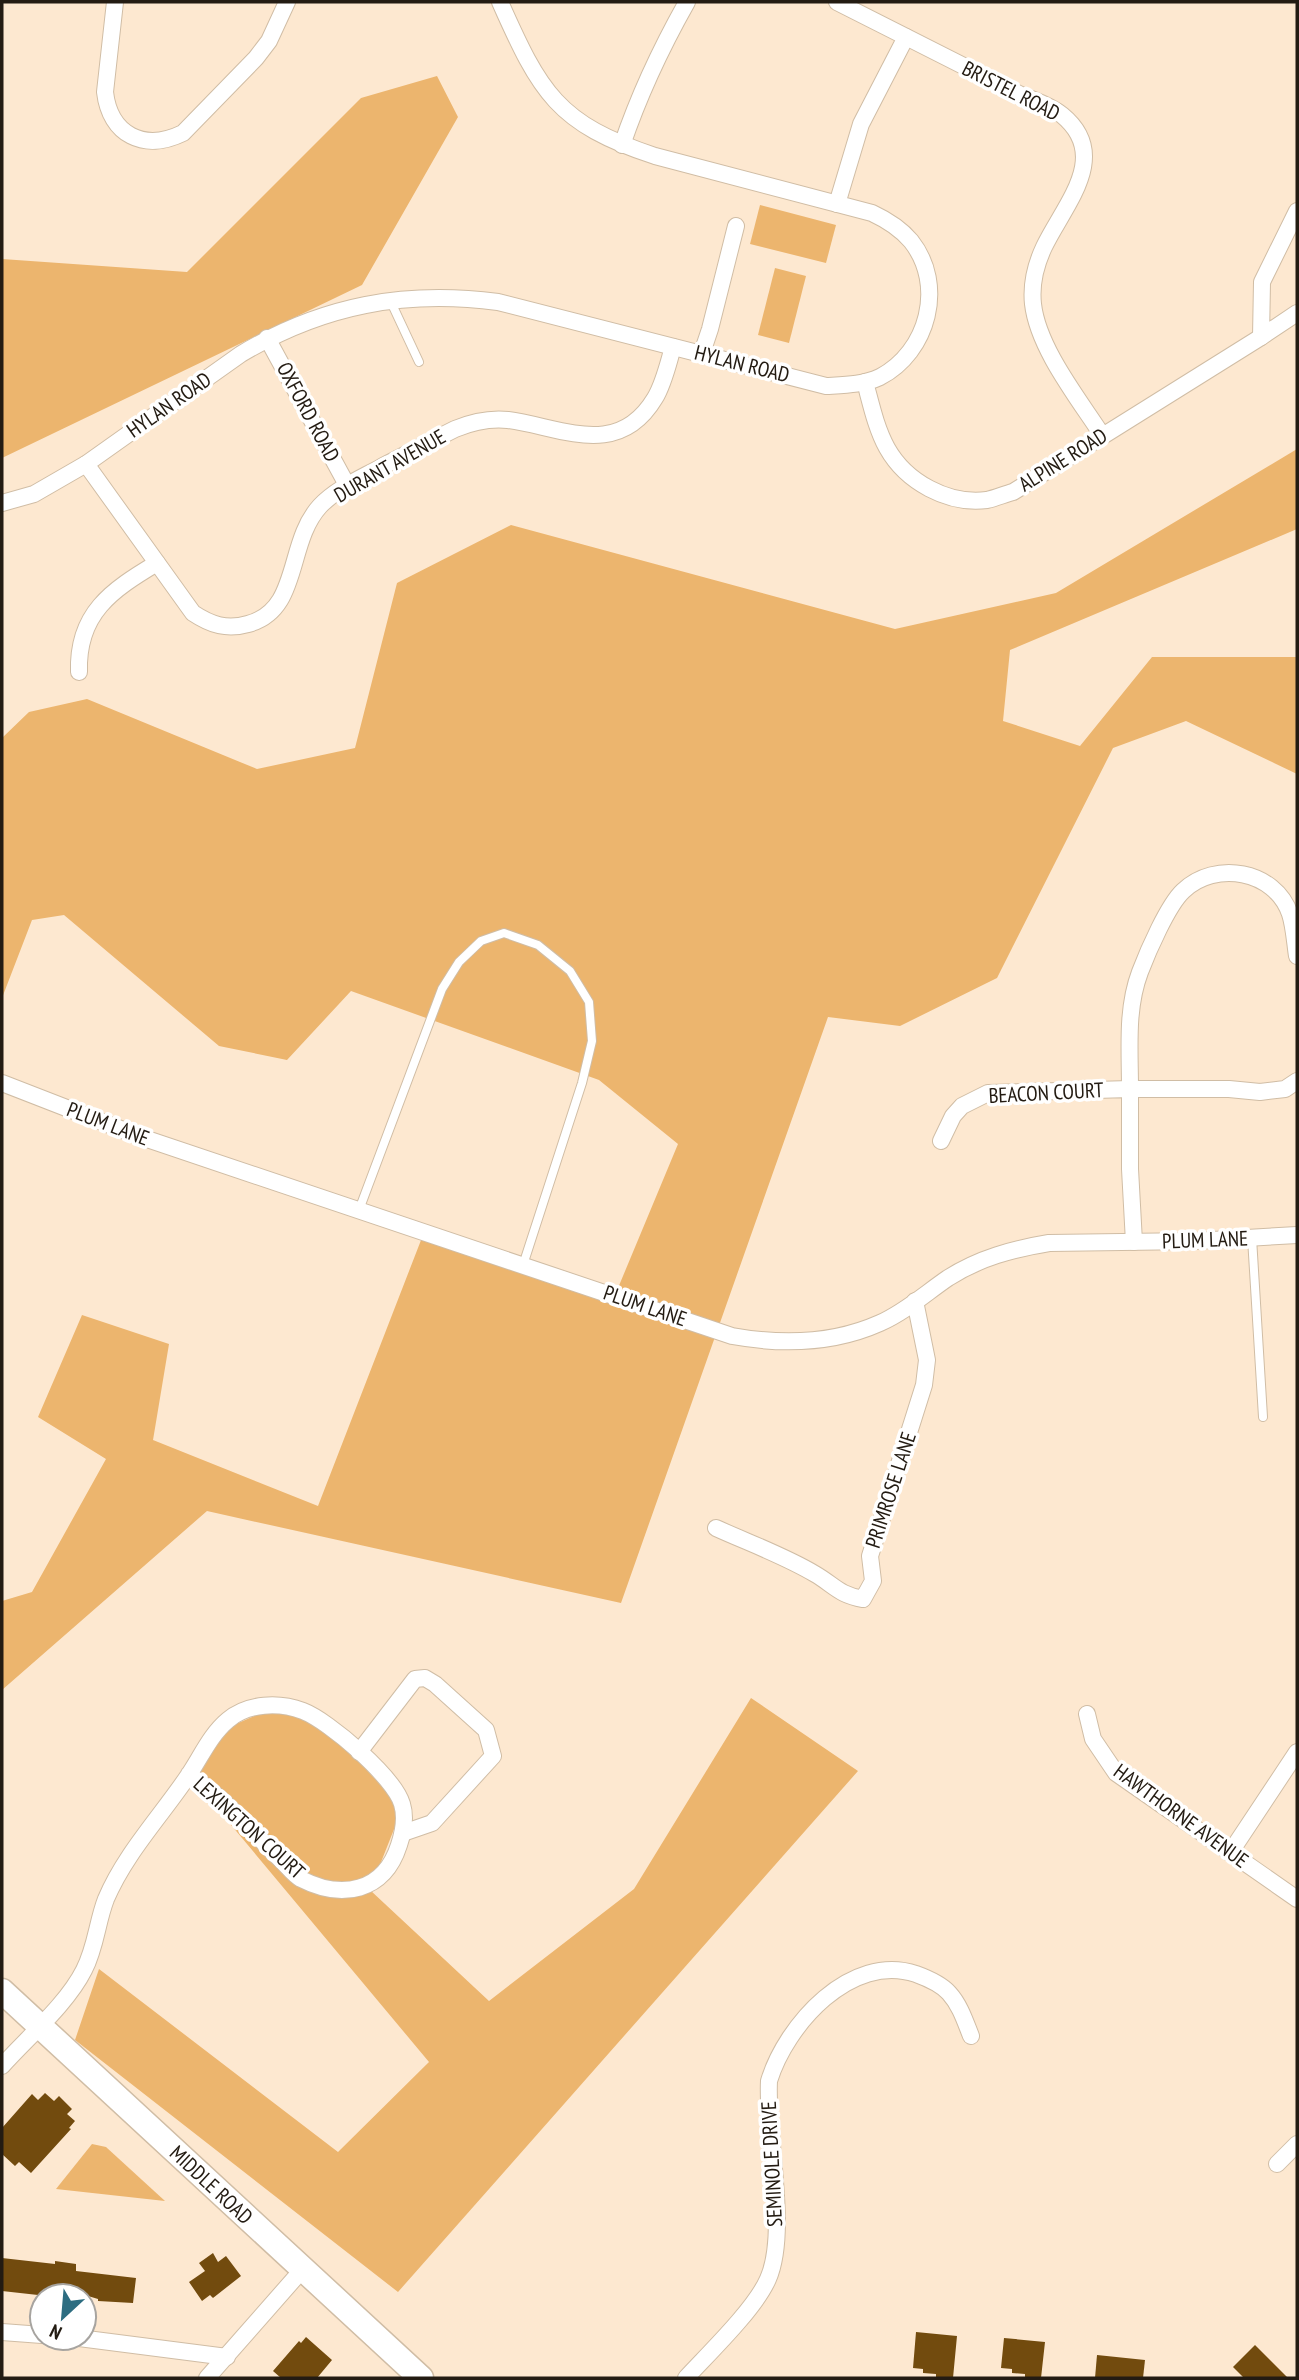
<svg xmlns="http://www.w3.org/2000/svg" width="1299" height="2380" font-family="'PT Sans Narrow',sans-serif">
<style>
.green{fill:#ecb56e}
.building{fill:#724b0e}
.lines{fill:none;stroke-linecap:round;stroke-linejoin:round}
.lane-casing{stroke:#d0bda5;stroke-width:10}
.street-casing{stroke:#d0bda5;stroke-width:18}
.primary-casing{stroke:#d0bda5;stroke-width:27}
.lane{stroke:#fff;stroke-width:8}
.street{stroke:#fff;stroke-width:16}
.primary{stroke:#fff;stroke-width:24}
.labels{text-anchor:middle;stroke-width:7;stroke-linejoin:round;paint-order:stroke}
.street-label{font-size:21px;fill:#231b12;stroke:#fff}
</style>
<rect width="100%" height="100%" fill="#fde8d0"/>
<g class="green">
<polygon points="437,76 458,117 362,285 2,458 2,259 187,272 361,98"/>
<polygon points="760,205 836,225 826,263 750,244"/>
<polygon points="775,268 806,276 789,343 758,335"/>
<polygon points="1297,449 1297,529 1010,650 1003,721 1080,746 1152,657 1297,657 1297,774 1186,721 1113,748 997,978 900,1026 828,1017 621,1603 207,1511 2,1690 2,1601 32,1592 106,1459 38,1417 82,1315 169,1344 153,1440 318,1506 423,1235 613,1300 678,1144 599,1080 351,991 287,1060 219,1046 64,915 32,920 2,998 2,738 29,712 87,699 257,769 355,748 397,583 511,525 895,629 1056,593"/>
<polygon points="751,1698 858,1771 398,2292 75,2040 99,1969 338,2152 429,2062 196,1783 211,1735 279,1705 338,1738 402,1809 370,1890 489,2001 634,1889"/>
<polygon points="92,2144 106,2147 165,2201 56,2189"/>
</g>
<g class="building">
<polygon points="45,2093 54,2101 59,2096 72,2109 67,2114 75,2121 69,2128 71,2129 31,2173 19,2162 15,2166 2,2154 2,2128 32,2094 38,2100"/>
<polygon points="213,2253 218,2262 226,2256 241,2276 213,2298 210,2295 202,2301 189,2282 205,2271 199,2263"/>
<polygon points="2,2258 55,2264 55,2261 76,2264 76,2271 136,2278 133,2303 98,2301 98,2299 88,2296 47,2296 2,2291"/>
<polygon points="916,2332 957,2336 953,2378 936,2378 936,2374 923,2373 923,2369 913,2368"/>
<polygon points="306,2337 332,2360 317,2378 281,2378 273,2371 299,2341 301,2343"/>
<polygon points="1004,2338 1045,2342 1041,2378 1025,2378 1025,2374 1012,2373 1012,2369 1001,2368"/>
<polygon points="1255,2345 1288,2378 1244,2378 1233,2367"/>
<polygon points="1097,2355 1145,2360 1143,2378 1095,2378"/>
</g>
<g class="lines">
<g class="lane-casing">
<g id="lane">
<polyline points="390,300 419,362"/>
<polyline points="359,1210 442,989 459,962 481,941 504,933 538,945 570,971 589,1002 592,1041 582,1083 523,1265"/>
<polyline points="1252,1238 1263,1417"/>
</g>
</g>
<g class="street-casing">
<g id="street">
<path d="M115,2L105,92C110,135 144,152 183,133L256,58L269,41L287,2"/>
<path d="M837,2L1019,94C1033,100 1050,105 1062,115C1112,156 1064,205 1044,247C1036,264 1031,285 1033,304C1038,348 1078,398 1102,435"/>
<path d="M622,145C639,95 661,48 687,2"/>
<polyline points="837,204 861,124 906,37"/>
<polyline points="1297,211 1262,282 1261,337 1297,313"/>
<polyline points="267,338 347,485"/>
<polyline points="702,353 710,329 736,226"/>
<path d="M865,382C871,404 876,428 887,448C906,482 948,505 987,500C996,498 1005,494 1013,492L1261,337"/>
<path d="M86,464L193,613C211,625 227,630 248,624C301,610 286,543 320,506C337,488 362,478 383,466C407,454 431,441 455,429C472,422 489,418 508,420C561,427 618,460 655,398C664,383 668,364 673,347"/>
<path d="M2,503L34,494L86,464L241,354C323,305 404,290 498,302L826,386C844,385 863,385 880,377C928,352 946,285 911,241C900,228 887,220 872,213L655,156C557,124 540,92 500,2"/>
<path d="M79,672C77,613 112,590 157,563"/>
<path d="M1297,956C1295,943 1294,926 1290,914C1275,870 1215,860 1183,891C1168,905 1148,951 1140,972C1126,1009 1130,1049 1130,1089H1229L1260,1092L1285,1089L1297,1081"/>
<path d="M2,1083L141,1137L732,1336C782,1345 833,1344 880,1323C905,1312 926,1293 948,1278C979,1258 1013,1249 1049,1243L1195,1241L1297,1235"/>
<polyline points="941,1141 953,1116 962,1106 988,1093 1130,1089 1130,1169 1134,1242"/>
<path d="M716,1528C749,1543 785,1556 815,1574C834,1585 839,1595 863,1599L873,1581L870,1556L924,1385L927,1360L915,1301"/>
<polyline points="1087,1714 1093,1739 1116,1773 1297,1899"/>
<polyline points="359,1752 415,1679 425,1678 435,1684 486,1730 493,1756 432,1823 403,1833"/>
<polyline points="1230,1853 1297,1752"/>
<path d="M2,2066C28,2037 67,2004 84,1970C96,1947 97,1922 106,1899C125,1854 161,1816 188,1776C201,1757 210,1735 228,1720C248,1703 279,1702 303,1711C329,1721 394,1777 402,1804C406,1817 403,1833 399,1845C384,1892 342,1900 301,1879C294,1875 288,1867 282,1861C264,1844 248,1825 230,1808C218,1795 203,1785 189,1774"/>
<polyline points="1277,2164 1297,2144"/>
<polyline points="2,2332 42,2335"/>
<polyline points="79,2338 227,2357"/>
<polyline points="207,2378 302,2270"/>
<path d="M686,2378C709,2353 755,2309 768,2279C789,2231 766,2137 769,2081C786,2025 851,1952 916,1974C927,1978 941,1984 949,1993C960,2005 965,2021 971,2036"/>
</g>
</g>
<g class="primary-casing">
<polyline id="primary" points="2,1991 421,2378"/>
</g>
<use href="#lane" class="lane"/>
<use href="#street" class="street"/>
<use href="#primary" class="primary"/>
</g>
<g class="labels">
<g class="street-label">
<text transform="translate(1011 91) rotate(27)" y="7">BRISTEL ROAD</text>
<text transform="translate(742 364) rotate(14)" y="7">HYLAN ROAD</text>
<text transform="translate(169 405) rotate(-35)" y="7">HYLAN ROAD</text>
<text transform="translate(308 412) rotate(62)" y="7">OXFORD ROAD</text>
<text transform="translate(1063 460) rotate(-32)" y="7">ALPINE ROAD</text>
<text transform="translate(390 466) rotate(-30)" y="7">DURANT AVENUE</text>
<text transform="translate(1046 1093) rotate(-3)" y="7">BEACON COURT</text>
<text transform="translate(108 1124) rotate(21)" y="7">PLUM LANE</text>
<text transform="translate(1205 1240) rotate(-2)" y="7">PLUM LANE</text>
<text transform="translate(645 1306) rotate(19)" y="7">PLUM LANE</text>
<text transform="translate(891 1490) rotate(-72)" y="7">PRIMROSE LANE</text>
<text transform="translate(1181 1816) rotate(36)" y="7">HAWTHORNE AVENUE</text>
<text transform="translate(249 1828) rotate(42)" y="7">LEXINGTON COURT</text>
<text transform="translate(772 2164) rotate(-93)" y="7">SEMINOLE DRIVE</text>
<text transform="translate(211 2185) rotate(43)" y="7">MIDDLE ROAD</text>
</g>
</g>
<rect width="1299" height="2380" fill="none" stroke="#231b12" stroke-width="7"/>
<g transform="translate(63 2317) rotate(206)"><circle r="33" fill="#ffffff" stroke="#a7a4a0" stroke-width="2"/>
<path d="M0-5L12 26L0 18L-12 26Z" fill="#2d6d81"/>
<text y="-10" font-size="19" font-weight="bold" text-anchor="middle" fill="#231b12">N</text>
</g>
</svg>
